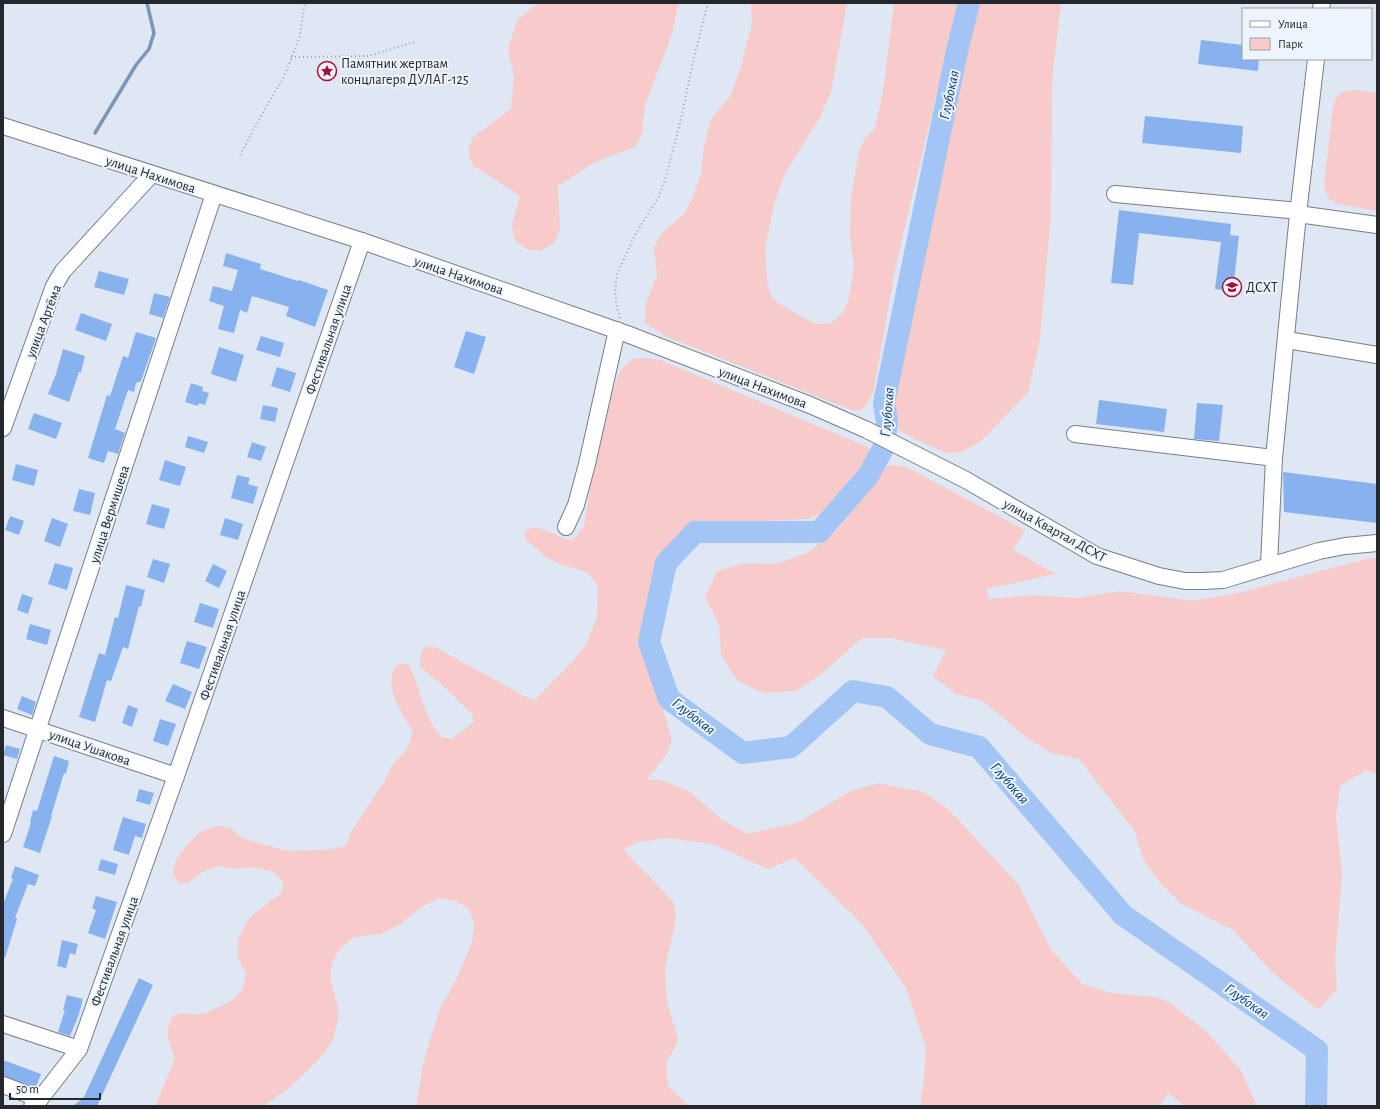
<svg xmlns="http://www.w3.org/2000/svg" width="1380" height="1109" font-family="'Alegreya Sans',sans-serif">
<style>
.green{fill:#f7cbca}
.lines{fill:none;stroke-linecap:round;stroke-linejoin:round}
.stream{stroke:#7c96b8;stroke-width:3.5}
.river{stroke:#a2c5f5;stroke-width:22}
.building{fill:#87b2ed}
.minor-casing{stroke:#767e89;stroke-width:18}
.path{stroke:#9ca3ac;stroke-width:2;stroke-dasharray:1 3;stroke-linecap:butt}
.minor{stroke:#fff;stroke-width:16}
.labels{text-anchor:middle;stroke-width:4;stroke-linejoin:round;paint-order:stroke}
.poi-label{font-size:14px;fill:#24272b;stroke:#edf4fe;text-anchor:start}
.street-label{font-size:14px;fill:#24272b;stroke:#edf4fe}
.water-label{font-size:15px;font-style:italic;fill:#00397c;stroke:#edf4fe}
</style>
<rect width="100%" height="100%" fill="#dee7f3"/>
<g class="green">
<polygon points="538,3 679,3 671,37 645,105 642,134 635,147 595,162 558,186 560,230 554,243 541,251 526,249 514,239 512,225 520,196 472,165 468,150 473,137 511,109 514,78 508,48 518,19"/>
<polygon points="751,3 847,3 831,92 819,119 785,173 775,201 765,248 767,279 770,294 778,303 815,324 831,323 842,314 848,301 854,268 850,235 851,197 859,152 865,138 875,129 884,85 894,3 958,3 896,265 873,393 864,408 854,411 665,336 645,323 645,306 657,275 654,247 662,233 684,214 691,201 701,174 704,146 711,119 731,95 741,67 752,23"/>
<polygon points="976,3 1061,3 1052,80 1051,212 1040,340 1028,392 982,440 962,452 946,453 917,440 899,430 895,414 895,386 955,93"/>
<polygon points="1354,90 1377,93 1377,211 1338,204 1328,198 1324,186 1333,106 1337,96 1343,92"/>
<path d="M646,358L660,360L868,447L871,453L867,464L848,490L826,511L809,519L764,521L691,529L675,544L654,571L650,592L643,641L645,664L662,705L672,741L666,755L647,780H661L689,791L722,820L748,834L797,823L849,792L878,783L923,792L947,808L1018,884L1052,951L1082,984L1111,993L1156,997L1170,1003L1207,1032L1242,1072L1257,1106H1185L1168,1093L1160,1106H920L924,1080L926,1048L906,988L862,924L795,858L768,869L713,844L668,838L638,842L624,849L634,862L648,875L674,903L676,919L665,967L667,1002L678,1039L675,1047L666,1063L668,1086L689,1106H416L423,1065L432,1033L440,1009L458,976L472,942L474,924L469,909L456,901L439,898L422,907L399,925L380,934L361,936L352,938L339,950L332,963L330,977L338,1008V1020L333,1040L323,1055L306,1072L289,1088L264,1106H155L175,1059C169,1042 163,1032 173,1016L182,1013L193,1015L208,1012L233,1000L243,989L246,973L238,959V939L248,920L256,912L281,893L284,883L274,872L253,867L233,869L220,866L206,870L189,882L179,884L173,873L176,860L188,844L200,832L218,826L231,828L241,837L250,841L289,851L326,850L346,846L351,832L384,782L393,764L408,748L413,732C404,716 385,690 393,671C394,668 397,666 399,663L408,664C419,683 421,705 432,724C434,728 438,732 441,737L452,739L474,722L471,713L440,683L420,667V658L423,649L428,646L435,647L524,696L535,700L570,664L586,645L597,617L598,586L587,572L557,563L545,557L539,550L526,540L525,532L532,527C548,529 557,537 572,541L584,526L596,451L610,396L620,371L632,359Z"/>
<polygon points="896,465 906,467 1025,530 1013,550 1056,574 986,589 989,599 1032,595 1076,598 1120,591 1193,601 1238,593 1370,558 1377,558 1377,774 1366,770 1340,786 1336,816 1342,874 1335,961 1337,989 1318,1010 1273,973 1233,930 1182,904 1160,883 1143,859 1134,830 1079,759 1051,753 1027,738 983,701 956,694 933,676 946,650 890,638 862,638 819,676 795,691 763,693 737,680 721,655 719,624 705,597 717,571 746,563 775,564 807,553 835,532 853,509 881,469 887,466"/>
</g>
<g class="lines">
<polyline class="stream" points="95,133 136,65 149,49 154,33 147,3"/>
<polyline class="river" points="969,3 957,51 884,403 887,422 884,447 868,476 819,532 695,532 666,563 649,642 669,699 743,753 791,747 853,691 887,697 930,734 979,747 1123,915 1317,1050 1316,1106"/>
</g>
<g class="building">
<polygon points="1201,40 1243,45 1243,59 1259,59 1258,71 1198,64"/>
<polygon points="1145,116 1243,126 1241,153 1142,143"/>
<polygon points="1119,210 1231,224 1230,235 1239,236 1233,291 1215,289 1221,242 1139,233 1133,285 1111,283"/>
<polygon points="226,253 261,264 260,269 298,281 299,280 328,290 315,327 286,316 289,307 252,296 247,313 240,310 234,333 218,329 224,306 209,301 213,286 232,291 238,270 223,266"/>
<polygon points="99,271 129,279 124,295 94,287"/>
<polygon points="154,293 170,297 163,318 149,314"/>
<polygon points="81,313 112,324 106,341 75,330"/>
<polygon points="466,331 486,337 474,374 454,367"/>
<polygon points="136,332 156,338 141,381 136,383 134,392 128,390 115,429 125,433 118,454 108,451 104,463 88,458 107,395 110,396 123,356 128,358"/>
<polygon points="261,336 284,343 280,357 256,350"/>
<polygon points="219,347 244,355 236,382 211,374"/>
<polygon points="63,349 85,356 81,372 79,372 69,402 48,394 56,374"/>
<polygon points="277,367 296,373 290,392 271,386"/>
<polygon points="191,383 203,387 202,391 209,393 205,405 199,403 198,406 185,402"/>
<polygon points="1099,400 1167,409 1164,432 1096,424"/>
<polygon points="1197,403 1223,405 1219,441 1194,439"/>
<polygon points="263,405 278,408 275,422 260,419"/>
<polygon points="34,413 62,423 56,439 28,429"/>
<polygon points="188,436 208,442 204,453 185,447"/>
<polygon points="252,442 266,447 261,461 247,457"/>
<polygon points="165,460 186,467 180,486 159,480"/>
<polygon points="16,464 38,470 34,486 12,480"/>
<polygon points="1283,472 1377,484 1377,523 1284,512"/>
<polygon points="237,475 250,478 248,484 258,487 253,504 231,498"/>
<polygon points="79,489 95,493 90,515 73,511"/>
<polygon points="152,504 170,509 164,529 146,524"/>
<polygon points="10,516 24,521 19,535 5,530"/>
<polygon points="52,518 68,524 60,547 44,541"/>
<polygon points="225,518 243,524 238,540 220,535"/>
<polygon points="153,559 170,564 164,583 147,577"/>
<polygon points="55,563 73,568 67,590 48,584"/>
<polygon points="213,564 227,571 219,588 205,581"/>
<polygon points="126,585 145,590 141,607 139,606 128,649 123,647 111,681 107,680 95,722 79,717 99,653 105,655 115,617 118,618"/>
<polygon points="22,594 33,598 28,614 17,610"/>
<polygon points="200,603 219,609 213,628 194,622"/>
<polygon points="30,624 51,630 47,645 26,639"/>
<polygon points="187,641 207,647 199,669 180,663"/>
<polygon points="173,684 192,692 185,709 165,701"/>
<polygon points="22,696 36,702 32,715 17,709"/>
<polygon points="128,705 138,709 132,727 122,723"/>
<polygon points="160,719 176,724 168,746 153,741"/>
<polygon points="6,745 20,749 17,759 3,755"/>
<polygon points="54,756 69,761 66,774 64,773 51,816 52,816 40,853 23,847 31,823 30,822 33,810 37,811"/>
<polygon points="139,789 154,793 150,805 136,801"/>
<polygon points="123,817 146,824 142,838 135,836 129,855 113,850"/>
<polygon points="101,859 118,864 115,875 98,870"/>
<polygon points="15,866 39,875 35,886 28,884 15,918 17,919 5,958 3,957 3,904 13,879 11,878"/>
<polygon points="96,896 117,902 105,939 88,933 96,910 92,908"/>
<polygon points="62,940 78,944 75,955 70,953 66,968 57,966"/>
<polygon points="139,978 153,985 97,1106 73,1106 84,1097"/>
<polygon points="67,995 83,999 79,1014 70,1036 58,1032 65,1010 63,1010"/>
<polygon points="3,1060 41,1074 36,1087 3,1076"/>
</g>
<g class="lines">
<g class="minor-casing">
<g id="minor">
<polyline points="1321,9 1322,3"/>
<polyline points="3,126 362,241 627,334 810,405 867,430 966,480 1097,556 1159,576 1185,581 1203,581 1223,580 1319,551 1345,546 1377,543"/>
<polyline points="1115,194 1299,211"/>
<polyline points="1298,214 1377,225"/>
<polyline points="1287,340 1377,355"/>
<polyline points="3,428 54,286 63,271 152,174"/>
<polyline points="1075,434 1274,458"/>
<polyline points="566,527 576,505 587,464 617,330"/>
<polyline points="1269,565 1274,458 1298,214 1316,59"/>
<polyline points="3,718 176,776"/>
<polyline points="3,834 214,194"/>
<polyline points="3,1024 79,1049"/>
<polyline points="3,1085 40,1099"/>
<polyline points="32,1106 40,1099 79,1049 176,776 362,241"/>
</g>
</g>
<g class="path">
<polyline points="291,57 369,56 414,42"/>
<polyline points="240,155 262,114 284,77 299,39 305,3"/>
<polyline points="620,318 616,303 615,291 617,274 635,235 659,196 667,173 681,119 694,57 708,3"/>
</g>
<use href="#minor" class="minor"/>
</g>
<defs>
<g id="sight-ring" transform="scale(1)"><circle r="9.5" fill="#edf4fe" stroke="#a91131" stroke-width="1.5"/><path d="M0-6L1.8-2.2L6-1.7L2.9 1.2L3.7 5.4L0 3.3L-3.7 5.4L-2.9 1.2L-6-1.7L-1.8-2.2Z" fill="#a91131"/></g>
<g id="university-ring" transform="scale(1)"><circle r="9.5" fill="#edf4fe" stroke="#a91131" stroke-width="1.5"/><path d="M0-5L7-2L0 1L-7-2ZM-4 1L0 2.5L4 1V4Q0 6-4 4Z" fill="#a91131"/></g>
</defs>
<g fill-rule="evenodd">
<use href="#sight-ring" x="327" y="71"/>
<use href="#university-ring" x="1232" y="287"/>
</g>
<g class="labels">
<g class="poi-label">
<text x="341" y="68">Памятник жертвам<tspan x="341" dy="16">концлагеря ДУЛАГ-125</tspan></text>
<text x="1246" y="292">ДСХТ</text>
</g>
<g class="street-label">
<text transform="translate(151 174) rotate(18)" y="5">улица Нахимова</text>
<text transform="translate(459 275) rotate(19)" y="5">улица Нахимова</text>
<text transform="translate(43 321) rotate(-69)" y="5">улица Артёма</text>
<text transform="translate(328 339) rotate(-71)" y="5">Фестивальная улица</text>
<text transform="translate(763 387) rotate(21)" y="5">улица Нахимова</text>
<text transform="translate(109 514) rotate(-72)" y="5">улица Вермишева</text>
<text transform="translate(1055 530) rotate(29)" y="5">улица Квартал ДСХТ</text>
<text transform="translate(222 645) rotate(-71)" y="5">Фестивальная улица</text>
<text transform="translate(90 747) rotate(19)" y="5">улица Ушакова</text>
<text transform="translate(114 951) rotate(-70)" y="5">Фестивальная улица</text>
</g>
<g class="water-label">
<text transform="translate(949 95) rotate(-78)" y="5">Глубокая</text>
<text transform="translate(887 412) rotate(-85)" y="5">Глубокая</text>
<text transform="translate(694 716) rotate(38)" y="5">Глубокая</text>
<text transform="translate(1010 783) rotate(49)" y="5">Глубокая</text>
<text transform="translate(1247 1001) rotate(35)" y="5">Глубокая</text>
</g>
</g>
<rect width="1380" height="1109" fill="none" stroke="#24272b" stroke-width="8"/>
<rect x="1242" y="8" width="130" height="52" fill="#edf4fe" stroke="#9da2aa"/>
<rect x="1250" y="21" width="20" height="6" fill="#ffffff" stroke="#9da2aa"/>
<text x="1278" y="28" font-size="12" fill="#24272b">Улица</text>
<rect x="1250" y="38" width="20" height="12" fill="#f7cbca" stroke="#9da2aa"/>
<text x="1278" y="48" font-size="12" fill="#24272b">Парк</text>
<path d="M10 1093v6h90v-6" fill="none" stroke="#24272b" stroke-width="2"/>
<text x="16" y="1093" font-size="12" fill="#24272b" stroke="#edf4fe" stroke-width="3" paint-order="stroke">50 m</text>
</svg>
